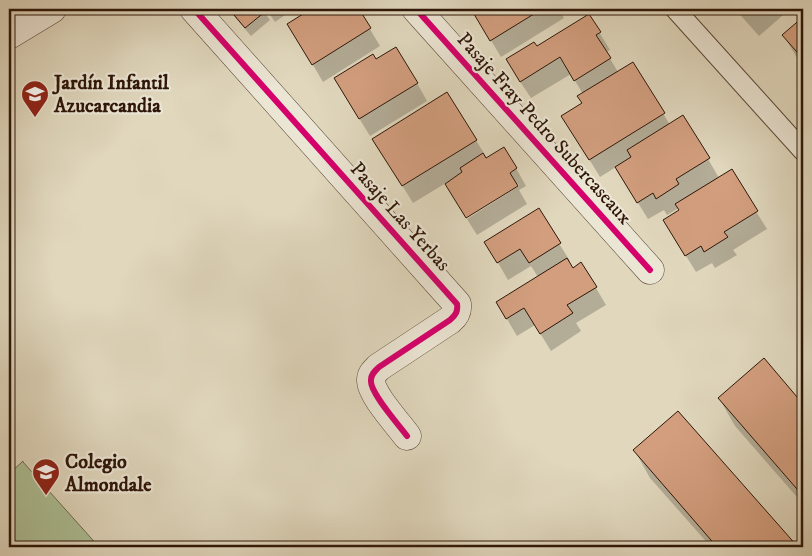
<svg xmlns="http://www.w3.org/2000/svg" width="812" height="556" font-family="'IM FELL DW Pica',serif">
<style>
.green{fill:#adbf95;stroke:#6e6a4e}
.shadow{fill:#0003}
.building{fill:#d29e7e;stroke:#2e1608}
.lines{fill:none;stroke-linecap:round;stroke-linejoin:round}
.service-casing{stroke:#5a4635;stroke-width:21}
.minor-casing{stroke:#5a4635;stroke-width:29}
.tertiary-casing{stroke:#5a4635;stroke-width:29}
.service{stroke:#ebe5d4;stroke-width:19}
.minor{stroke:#ebe5d4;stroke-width:28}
.tertiary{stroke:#ebe5d4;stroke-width:28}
.cycleway-casing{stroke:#ebe5d4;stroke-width:9}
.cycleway{stroke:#d6006c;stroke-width:6}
.labels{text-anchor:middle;stroke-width:4.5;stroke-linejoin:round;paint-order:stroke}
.poi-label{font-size:20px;font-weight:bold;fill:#2e1608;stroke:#ebe5d4;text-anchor:start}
.street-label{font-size:20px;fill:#2e1608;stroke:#ebe5d4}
</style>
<rect width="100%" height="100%" fill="#e0d7bd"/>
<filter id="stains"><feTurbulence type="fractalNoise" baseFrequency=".004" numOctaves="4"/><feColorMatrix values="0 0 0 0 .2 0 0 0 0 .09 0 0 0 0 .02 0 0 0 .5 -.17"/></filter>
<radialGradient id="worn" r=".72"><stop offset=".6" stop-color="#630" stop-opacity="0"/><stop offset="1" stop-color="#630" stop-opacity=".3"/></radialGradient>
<polygon class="green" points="23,461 23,462 99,547 9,547 9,474"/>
<g class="shadow">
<polygon points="228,9 262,9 270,20 251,36"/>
<polygon points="266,9 294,9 275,22"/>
<polygon points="314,9 358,9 380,46 323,82 289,24"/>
<polygon points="472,9 559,9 564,18 501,57"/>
<polygon points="735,9 790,9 759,36"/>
<polygon points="589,16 610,50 606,52 618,72 633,63 670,125 708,159 719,178 731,171 767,229 733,250 737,255 715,268 712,263 696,272 675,238 680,211 679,208 667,215 664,210 648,219 616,167 600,177 573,133 583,104 583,94 571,74 531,98 517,77 537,48"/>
<polygon points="803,19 803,68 784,36"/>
<polygon points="376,61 417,83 427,101 370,136 345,95"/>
<polygon points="447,94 487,158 516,168 526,186 519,190 527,204 477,235 467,219 519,186 519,184 466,217 446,183 413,203 384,156"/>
<polygon points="538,210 570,261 568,262 572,269 596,288 606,305 576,323 581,331 551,351 535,325 517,336 497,302 538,277 531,266 508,280 486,242"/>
<polygon points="764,360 803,406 803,504 735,426 719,398"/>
<polygon points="678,412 796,547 711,547 650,478 635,451"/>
</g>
<g class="building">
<polygon points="229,9 264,9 266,11 245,28"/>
<polygon points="311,9 359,9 371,28 312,65 287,24"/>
<polygon points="471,9 542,9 490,41"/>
<polygon points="589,14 601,32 596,35 611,58 574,81 560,57 520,82 506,59 534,42 537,46"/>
<polygon points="803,17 803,59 782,35"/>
<polygon points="396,47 418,83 359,119 334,78 373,54 376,59"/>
<polygon points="633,62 665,113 589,160 561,116 582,103 577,96"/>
<polygon points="447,92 477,140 402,186 372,139"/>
<polygon points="683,115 710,158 676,179 679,184 656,199 653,193 637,203 615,167 631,157 627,150"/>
<polygon points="504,147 517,168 510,173 518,186 466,218 445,184 462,172 460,168 483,153 486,158"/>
<polygon points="732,169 758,211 724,232 728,237 704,252 701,246 685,256 663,220 679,210 675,204"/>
<polygon points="539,208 561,243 529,263 520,249 497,263 484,242"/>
<polygon points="567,258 573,268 581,262 597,287 567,305 573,313 540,334 524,308 506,319 496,302"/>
<polygon points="764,358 803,404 803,496 718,398"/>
<polygon points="678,411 798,547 717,547 633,450"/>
</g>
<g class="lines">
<g class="service-casing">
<polyline id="service" points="675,9 803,151"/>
</g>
<g class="minor-casing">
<g id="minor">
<path d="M194,9L457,304C458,311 456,315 450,320L379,367C375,371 371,374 371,380C369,392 399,425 407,436"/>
<polyline points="416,9 650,270"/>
</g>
</g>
<g class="tertiary-casing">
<polyline id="tertiary" points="9,35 52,9"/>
</g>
<use href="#service" class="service"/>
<use href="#minor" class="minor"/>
<use href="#tertiary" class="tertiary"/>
<g class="cycleway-casing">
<g id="cycleway">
<path d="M194,9L457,304C458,311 456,315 450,320L379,367C375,371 371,374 371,380C369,392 399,425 407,436"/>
<polyline points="416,9 650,270"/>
</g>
</g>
<use href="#cycleway" class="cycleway"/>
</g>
<defs>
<g id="school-pin" transform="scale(1.4375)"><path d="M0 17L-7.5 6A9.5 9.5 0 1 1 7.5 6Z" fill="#8f2418" stroke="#ebe5d4"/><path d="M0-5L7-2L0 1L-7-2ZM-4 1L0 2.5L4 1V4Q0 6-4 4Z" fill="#fff"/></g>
</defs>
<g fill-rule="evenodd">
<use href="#school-pin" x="35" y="94"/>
<use href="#school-pin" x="46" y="472"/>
</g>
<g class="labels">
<g class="poi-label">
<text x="54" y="89">Jardín Infantil<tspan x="54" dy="23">Azucarcandia</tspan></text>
<text x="65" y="468">Colegio<tspan x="65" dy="23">Almondale</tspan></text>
</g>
<g class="street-label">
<text transform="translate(545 128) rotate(48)" y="7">Pasaje Fray Pedro Subercaseaux</text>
<text transform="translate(401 216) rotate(48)" y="7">Pasaje Las Yerbas</text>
</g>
</g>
<rect width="812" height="556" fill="none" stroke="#e0d7bd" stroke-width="30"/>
<rect x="10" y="10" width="792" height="536" fill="none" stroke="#2e1608" stroke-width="2.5"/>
<rect x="15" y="15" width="782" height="526" fill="none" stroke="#2e1608"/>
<rect width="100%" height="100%" filter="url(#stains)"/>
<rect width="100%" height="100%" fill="url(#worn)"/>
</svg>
